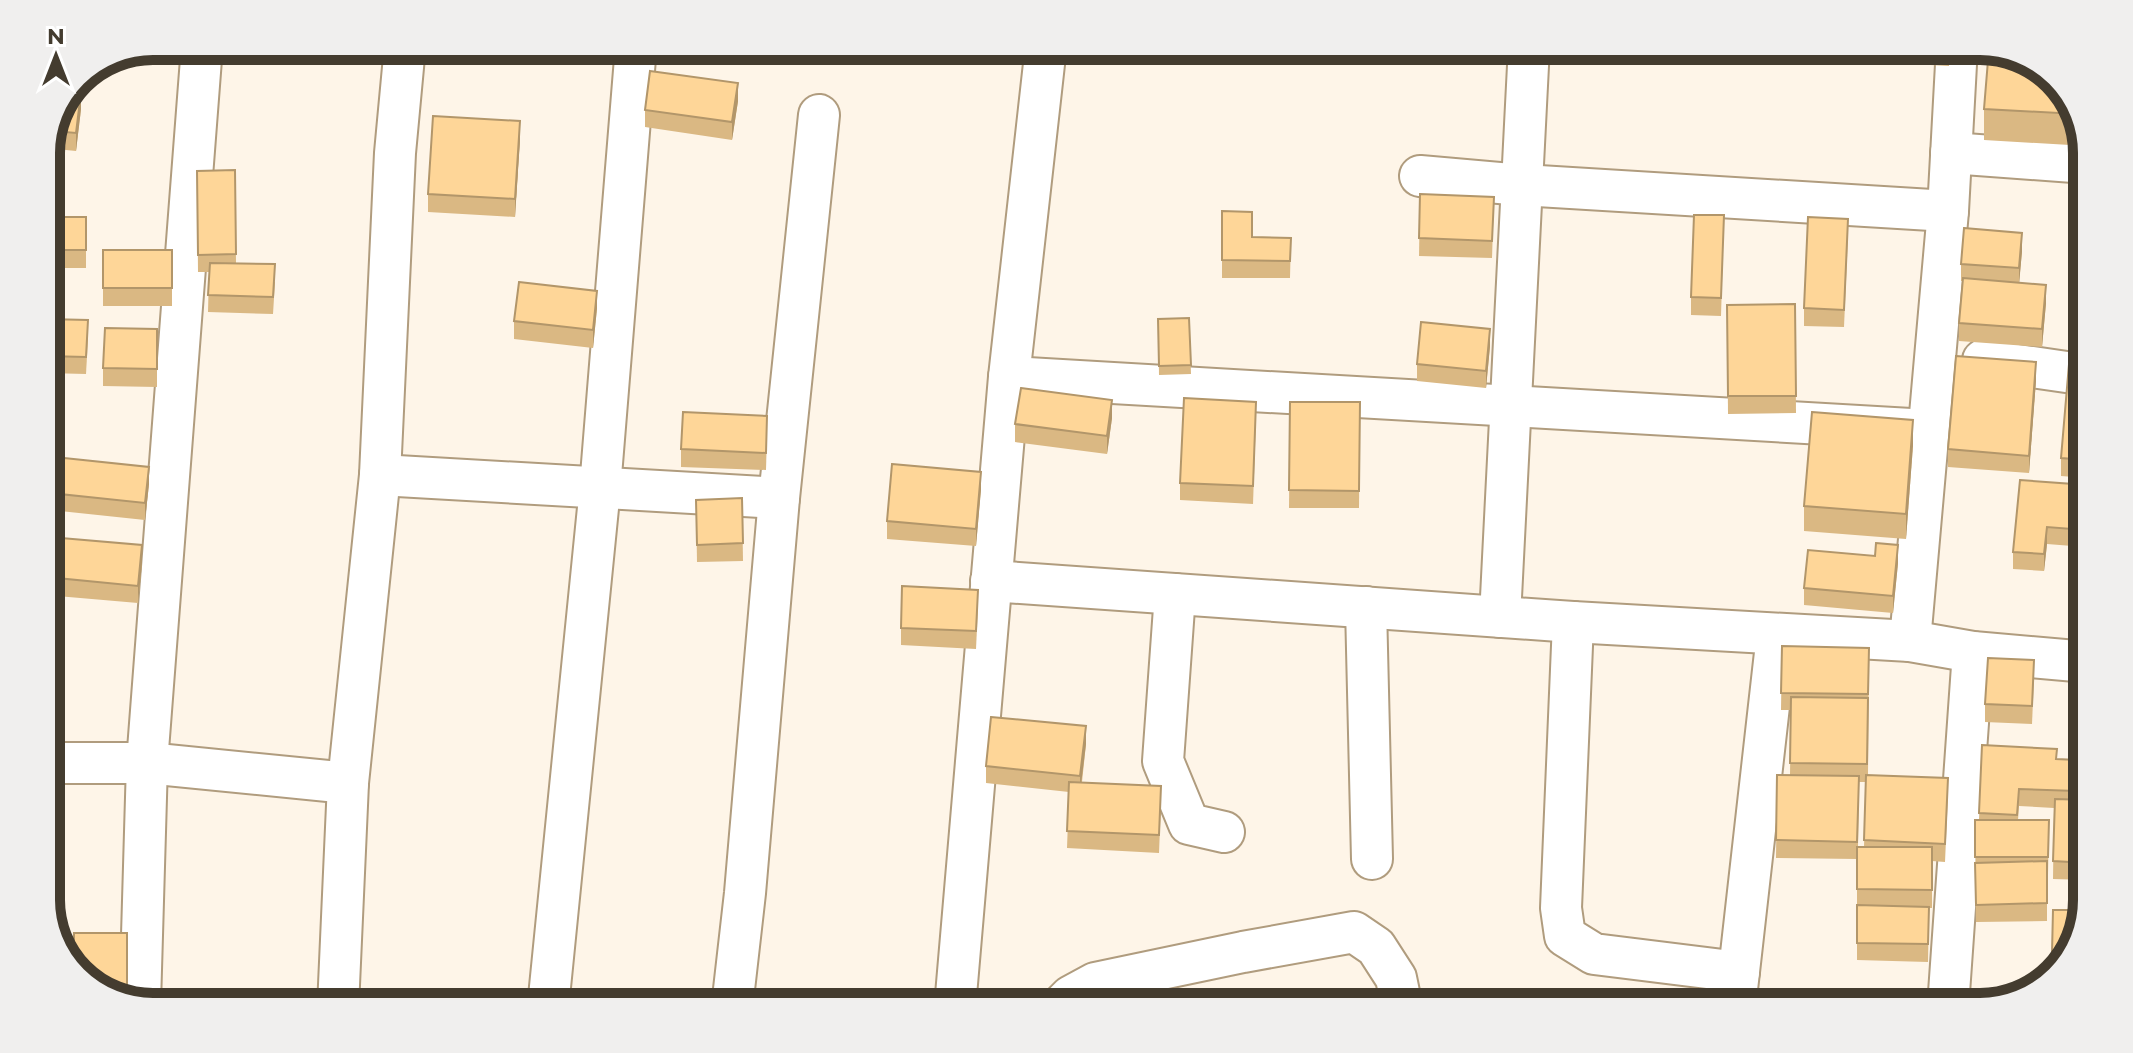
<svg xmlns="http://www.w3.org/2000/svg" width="2133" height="1053" font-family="Montserrat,sans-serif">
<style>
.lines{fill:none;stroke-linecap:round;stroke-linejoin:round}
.minor-casing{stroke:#b09c7e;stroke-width:44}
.minor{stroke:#fff;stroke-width:40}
.wall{fill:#dab883;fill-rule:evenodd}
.shaded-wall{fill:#b2966a}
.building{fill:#fed698;stroke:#b2966a;stroke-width:2}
.rim{fill:none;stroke:#443c2f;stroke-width:10}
</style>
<rect width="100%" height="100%" fill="#fef5e8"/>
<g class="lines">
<g class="minor-casing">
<g id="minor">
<polyline points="1951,153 2087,163"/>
<polyline points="1420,176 1522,185 1948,211"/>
<polyline points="1983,360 2087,375"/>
<polyline points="1009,377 1928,430"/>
<polyline points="380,475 779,498"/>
<polyline points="991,581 1573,622 1910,641 1973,652 2087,662"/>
<polyline points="1175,594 1163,761 1189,824 1224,832"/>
<polyline points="1366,607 1372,859"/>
<polyline points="1500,617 1529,46"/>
<polyline points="1573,622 1561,908 1565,936 1594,954 1739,972"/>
<polyline points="1910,641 1948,211 1957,46"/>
<polyline points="46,763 147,763 348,783"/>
<polyline points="140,1004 147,763 202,46"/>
<polyline points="338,1007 348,783 380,475 395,153 405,46"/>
<polyline points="548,1007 600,488 636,46"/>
<polyline points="732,1007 745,893 779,498 819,115"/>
<polyline points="955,1007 1009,377 1046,46"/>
<polyline points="1060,1007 1071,996 1095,983 1243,952 1354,932 1376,947 1396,978 1402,1007"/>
<polyline points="1735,1007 1777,635"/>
<polyline points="1948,1007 1973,652"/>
</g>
</g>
<use href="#minor" class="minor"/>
</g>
<g class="wall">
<polygon points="1892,46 1950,46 1949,66 1892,63"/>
<polygon points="72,91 81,109 76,151 46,148"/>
<polygon points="2069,93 2087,146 1984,140 1984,109"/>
<polygon points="738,101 732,140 645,127 645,110"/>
<polygon points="520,139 515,217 428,212 428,194"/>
<polygon points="235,170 236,263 275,282 273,314 208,312 209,272 198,272 197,171"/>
<polygon points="1420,194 1494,197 1492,258 1419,256"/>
<polygon points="1222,211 1252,237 1291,238 1290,278 1222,278"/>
<polygon points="1724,215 1721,316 1691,315 1691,297"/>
<rect x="46" y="217" width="40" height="51"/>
<polygon points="1848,236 1844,327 1804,326 1804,308"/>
<rect x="103" y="250" width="69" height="56"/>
<polygon points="2022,251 2019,283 2046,303 2042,347 1959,341 1959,323 1963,281 1961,281 1961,264"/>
<polygon points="1795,304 1796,413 1728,414 1727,305"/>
<polygon points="597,308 593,348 514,339 514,321"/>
<polygon points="1189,318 1191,374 1159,375 1158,319"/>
<polygon points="46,319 88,338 86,374 46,373"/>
<polygon points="157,329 157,387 103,386 103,368"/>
<polygon points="1490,346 1486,388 1417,381 1417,364"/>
<polygon points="2087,366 2087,478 2061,476 2061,458"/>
<polygon points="2036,380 2029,473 1948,467 1948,449"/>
<polygon points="1290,402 1360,402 1359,508 1289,508"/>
<polygon points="1112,418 1107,454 1015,442 1015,424"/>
<polygon points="1256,419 1253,504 1180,500 1180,483"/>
<polygon points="767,434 766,470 681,467 681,449"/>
<polygon points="1913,445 1906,539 1804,531 1804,506"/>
<polygon points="149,484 145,520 60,511 60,494"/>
<polygon points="2087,485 2087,527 2085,547 2047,544 2044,571 2013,569 2013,552"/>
<polygon points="46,489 54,507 52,550 46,550"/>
<polygon points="981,489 976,546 887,539 887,521"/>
<polygon points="742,498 743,561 697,562 696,500"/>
<polygon points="142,563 138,603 57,596 57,578"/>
<polygon points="1898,563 1893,613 1804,605 1804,588"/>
<polygon points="2087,572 2087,636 2082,636 2082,618"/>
<polygon points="978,607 976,649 901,645 901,628"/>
<path d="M1782,646L1869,648L1868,775L1948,795L1945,862L1932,861V908H1929L1928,962L1857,960V859L1776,858L1777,775H1790L1791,710H1781ZM1859,782H1866L1864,847H1858Z"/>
<polygon points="2087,668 2087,752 2074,752 2074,734"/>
<polygon points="2034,678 2032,724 1985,722 1985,704"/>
<polygon points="1086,744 1082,782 1161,803 1159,853 1067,848 1069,792 986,783 986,766"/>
<polygon points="1982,745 2057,759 2078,778 2077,800 2087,800 2087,880 2053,879 2054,808 2019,806 2018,820 2049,820 2048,875 2047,875 2047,921 1976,922 1975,820 1979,820"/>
<polygon points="2053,910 2076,947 2055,971 2052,971"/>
<polygon points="127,933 127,1001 106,996 74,968"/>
</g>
<g class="shaded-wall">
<polygon points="738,83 738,101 732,140 732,122"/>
<polygon points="81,92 81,109 76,151 76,133"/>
<polygon points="520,121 520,139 515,217 515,199"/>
<polygon points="2022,233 2022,251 2019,285 2019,268"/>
<polygon points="2046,285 2046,303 2042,347 2042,329"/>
<polygon points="597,291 597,308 593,348 593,330"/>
<polygon points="1490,329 1490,346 1486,388 1486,371"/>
<polygon points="2036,362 2036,380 2029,473 2029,456"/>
<polygon points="1112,400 1112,418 1107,454 1107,436"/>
<polygon points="1913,420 1913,445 1906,539 1906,514"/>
<polygon points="149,467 149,484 145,520 145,503"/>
<polygon points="981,472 981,489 976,546 976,529"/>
<polygon points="54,490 54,507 52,550 52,532"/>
<polygon points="2087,510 2087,527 2085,547 2085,530"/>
<polygon points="2047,527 2047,544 2044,571 2044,554"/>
<polygon points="142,545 142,563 138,603 138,586"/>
<polygon points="1898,545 1898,563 1893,613 1893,596"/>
<polygon points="1086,726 1086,744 1080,793 1080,776"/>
</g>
<g class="building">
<polygon points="1904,46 1949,46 1949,49"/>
<polygon points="1989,48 2027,57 2069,93 2076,114 1984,109"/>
<polygon points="650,71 738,83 732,122 645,110"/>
<polygon points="72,91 81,92 76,133 53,131"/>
<polygon points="433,116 520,121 515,199 428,194"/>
<polygon points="235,170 236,254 198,255 197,171"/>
<polygon points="1420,194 1494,197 1492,241 1419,238"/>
<polygon points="1222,211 1252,212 1252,237 1291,238 1290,261 1222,260"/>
<polygon points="1694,215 1724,215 1721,298 1691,297"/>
<rect x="46" y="217" width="40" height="33"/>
<polygon points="1808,217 1848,219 1844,310 1804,308"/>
<polygon points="1964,228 2022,233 2019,268 1961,264"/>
<rect x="103" y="250" width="69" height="38"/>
<polygon points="210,263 275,264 273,297 208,295"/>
<polygon points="1963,278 2046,285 2042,329 1959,323"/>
<polygon points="519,282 597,291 593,330 514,321"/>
<polygon points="1795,304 1796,396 1728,396 1727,305"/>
<polygon points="1189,318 1191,365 1159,366 1158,319"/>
<polygon points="46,319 88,320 86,357 46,356"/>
<polygon points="1421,322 1490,329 1486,371 1417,364"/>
<polygon points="105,328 157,329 157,369 103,368"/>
<polygon points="1956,356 2036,362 2029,456 1948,449"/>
<polygon points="2069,364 2087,366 2087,460 2061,458"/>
<polygon points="1021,388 1112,400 1107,436 1015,424"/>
<polygon points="1184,398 1256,402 1253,486 1180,483"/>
<polygon points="1290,402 1360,402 1359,491 1289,490"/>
<polygon points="683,412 767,416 766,453 681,449"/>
<polygon points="1812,412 1913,420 1906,514 1804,506"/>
<polygon points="64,458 149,467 145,503 60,494"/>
<polygon points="892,464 981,472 976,529 887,521"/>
<polygon points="2020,480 2087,485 2085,530 2047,527 2044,554 2013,552"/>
<polygon points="46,489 54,490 52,532 46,532"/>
<polygon points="742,498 743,543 697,545 696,500"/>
<polygon points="61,538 142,545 138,586 57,578"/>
<polygon points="1876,543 1898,545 1893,596 1804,588 1808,550 1875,556"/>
<polygon points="2087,572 2087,618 2082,618"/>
<polygon points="902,586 978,590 976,631 901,628"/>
<polygon points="1782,646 1869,648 1868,694 1781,693"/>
<polygon points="1988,658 2034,660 2032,706 1985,704"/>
<polygon points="2077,668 2087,668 2087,735 2074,734"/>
<polygon points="1791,697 1868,698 1867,764 1790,763"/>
<polygon points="991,717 1086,726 1080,776 986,766"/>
<polygon points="1982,745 2057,749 2056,759 2078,760 2076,791 2019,789 2017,815 1979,813"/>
<polygon points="1777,775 1859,776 1857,842 1776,840"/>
<polygon points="1866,775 1948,778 1945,844 1864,840"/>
<polygon points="1069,782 1161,786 1159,835 1067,831"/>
<polygon points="2055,799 2087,800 2087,863 2053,861"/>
<polygon points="1975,820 2049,820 2048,857 1975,857"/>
<polygon points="1857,847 1932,847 1932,890 1857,889"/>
<polygon points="2047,861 2047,903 1976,905 1975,863"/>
<polygon points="1857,905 1929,907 1928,944 1857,943"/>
<polygon points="2053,910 2085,910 2076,947 2070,953 2052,953"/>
<polygon points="74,933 127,933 127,988 96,988 74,968"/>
</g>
<path d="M0 0H2133V1053H0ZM153 60H1980A93 93 0 0 1 2073 153V900A93 93 0 0 1 1980 993H153A93 93 0 0 1 60 900V153A93 93 0 0 1 153 60Z" fill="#f0efee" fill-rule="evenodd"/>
<path class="rim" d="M153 60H1980A93 93 0 0 1 2073 153V900A93 93 0 0 1 1980 993H153A93 93 0 0 1 60 900V153A93 93 0 0 1 153 60Z"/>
<g transform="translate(56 56)" stroke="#ffffff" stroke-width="6" paint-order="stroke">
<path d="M0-6L14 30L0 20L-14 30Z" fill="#443c2f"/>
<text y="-12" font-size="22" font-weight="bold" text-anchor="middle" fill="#443c2f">N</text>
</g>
</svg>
